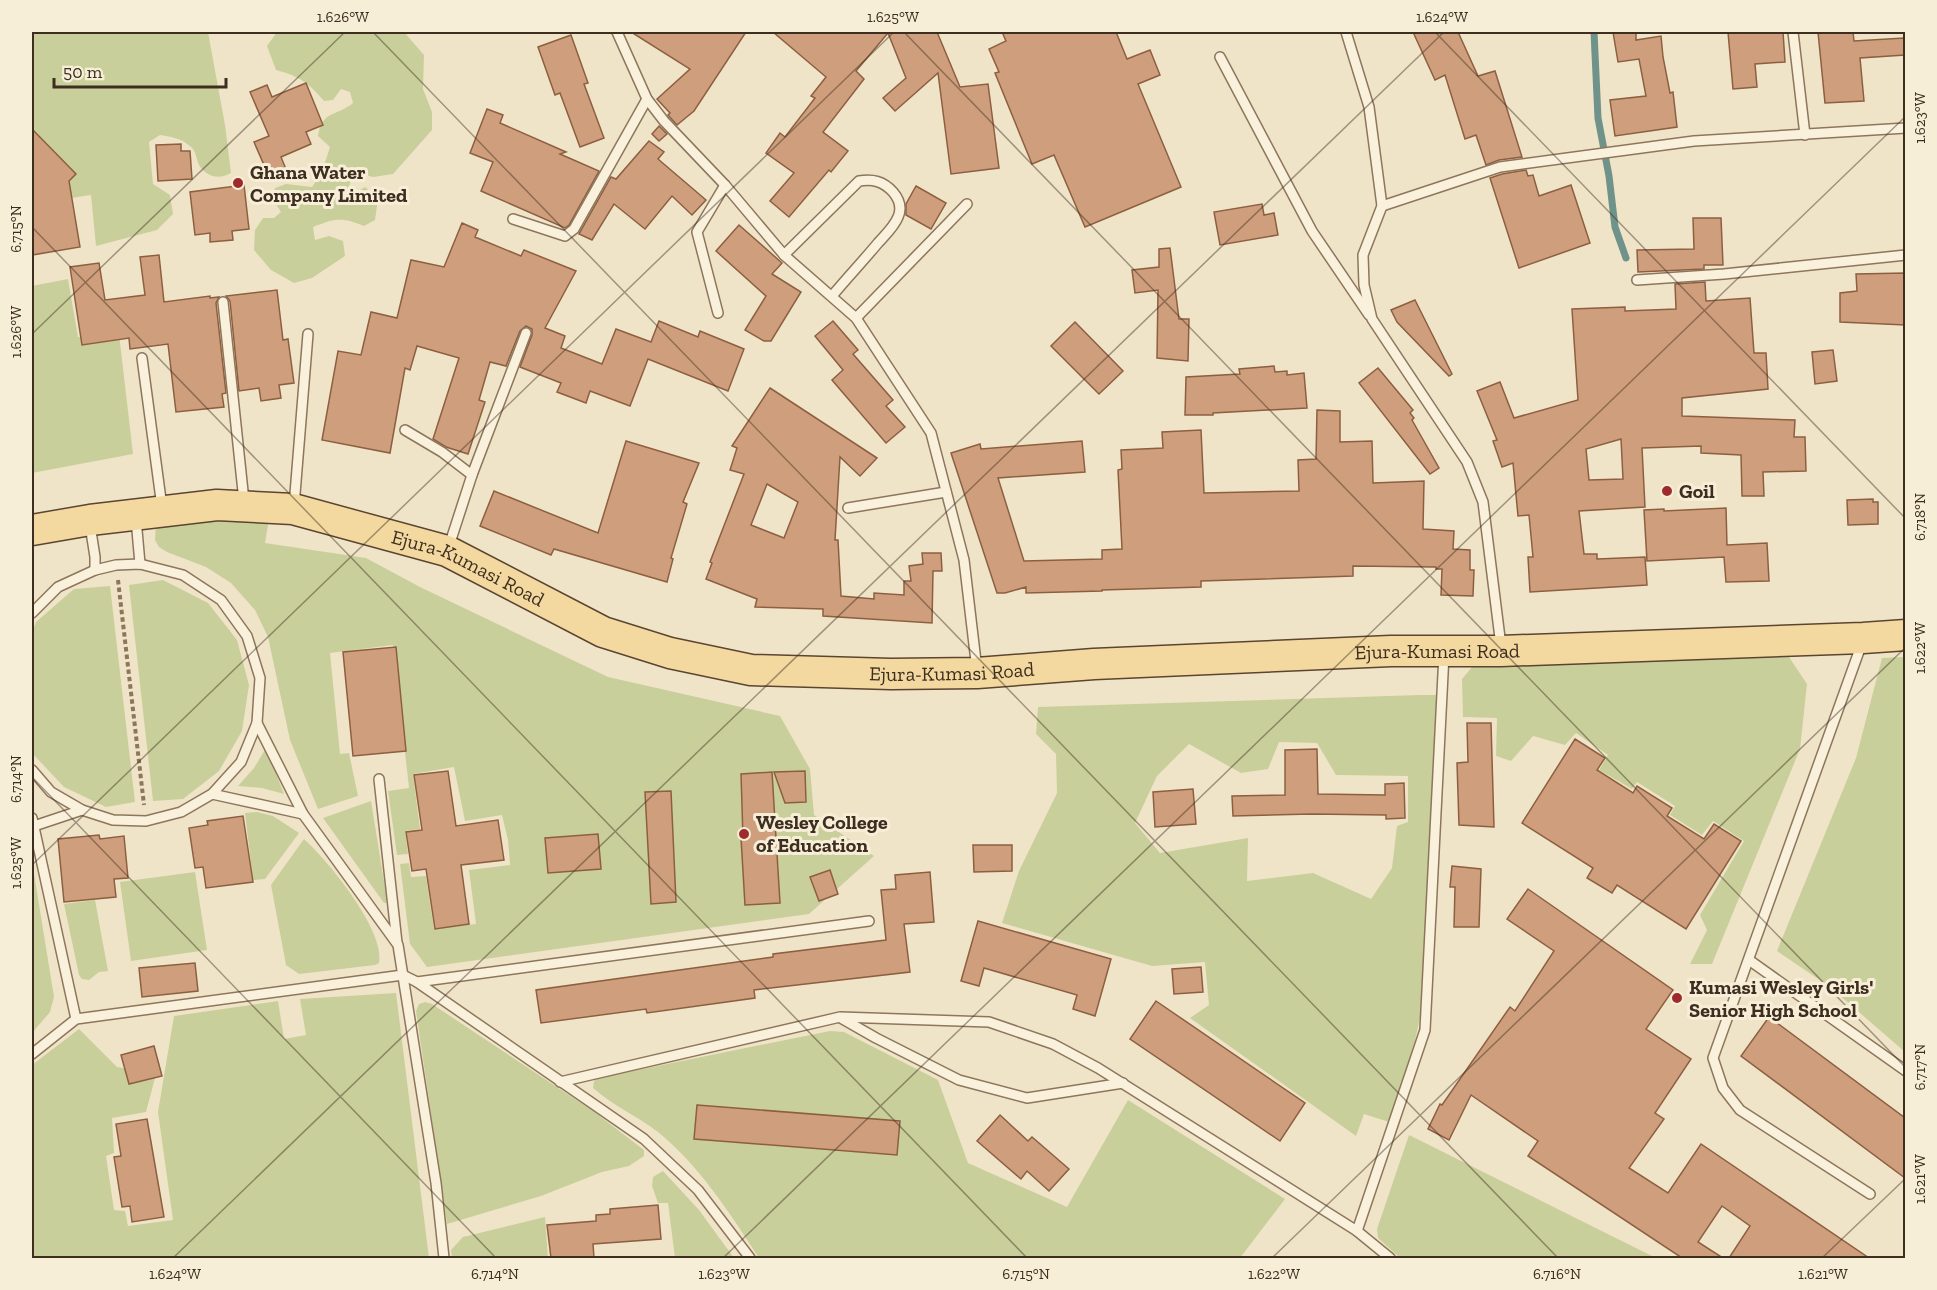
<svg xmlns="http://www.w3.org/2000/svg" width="1937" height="1290" font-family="'Zilla Slab',serif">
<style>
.green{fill:#c9cf9b;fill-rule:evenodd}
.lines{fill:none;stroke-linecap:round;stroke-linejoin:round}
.stream{stroke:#6f938a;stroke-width:7}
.building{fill:#cf9f7d;stroke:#8d5f41;stroke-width:1.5;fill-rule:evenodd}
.lane-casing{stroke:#8d765c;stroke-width:12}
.primary-casing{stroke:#5b4430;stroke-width:33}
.path{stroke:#8d765c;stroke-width:4;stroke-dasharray:4.5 3;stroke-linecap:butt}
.lane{stroke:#faf1dc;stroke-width:9}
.primary{stroke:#f3d9a0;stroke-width:30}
.ticks{fill:none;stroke:#3d2e20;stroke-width:1.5;stroke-opacity:0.45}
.poi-dot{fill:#9e2a2b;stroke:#f7eed8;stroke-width:2}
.labels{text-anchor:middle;stroke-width:6;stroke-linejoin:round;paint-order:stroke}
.poi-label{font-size:20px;font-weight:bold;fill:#3d2e20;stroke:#f7eed8;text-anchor:start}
.street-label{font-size:20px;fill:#3d2e20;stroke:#f7eed8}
.neatline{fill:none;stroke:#3d2e20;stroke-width:2}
.ticks-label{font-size:15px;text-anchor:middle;fill:#3d2e20}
</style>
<rect width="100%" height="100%" fill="#f0e4c8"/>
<g class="green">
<path d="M32,32H208L225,125L231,173C221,179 209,178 201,168C196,162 197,152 191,147C181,138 172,137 160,135L149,142L153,184L170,195L173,214L157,230L96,246L91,195L32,204Z"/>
<path d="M277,32H404L424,55L423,89L432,112V130L393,174L373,177L366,175L351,180L348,190L357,192L365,187L378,199L375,220L364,226C342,217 335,218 313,227L315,240L329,236L343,241L345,256L312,278L294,283L271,270L254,250L255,230L263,218H274L281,212L274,201L275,188L286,184L312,187L322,172L330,147L318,136C322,110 336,117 353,103L350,92L341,89L333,100L324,101C309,83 299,76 276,70L267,46Z"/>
<polygon points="68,279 78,337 119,334 133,454 32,473 32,286"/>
<polygon points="203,515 269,519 265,543 366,558 420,587 608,677 780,716 810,769 814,815 874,856 809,914 427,967 410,944 400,864 409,863 411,877 426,876 434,929 476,924 469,870 510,865 508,840 502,815 465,821 454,767 413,774 420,829 405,831 408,854 397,855 388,791 409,788 393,645 330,653 340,754 349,753 358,796 318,809 290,740 268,637 255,610 231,583 206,567 167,552 159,547 155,540 156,522"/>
<polygon points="163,580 208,603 237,640 249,685 242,731 219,771 183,799 153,801 129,585"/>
<polygon points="110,586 135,802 106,807 64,787 32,753 32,632 36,622 74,589"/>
<polygon points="1787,654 1807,684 1800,749 1712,964 1690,964 1707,930 1700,915 1744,841 1713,821 1702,835 1670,815 1675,806 1637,782 1632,789 1599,770 1608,755 1576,733 1565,745 1533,736 1511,761 1496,756 1497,718 1463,717 1462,679 1472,667"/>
<polygon points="1905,657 1906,657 1905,1052 1830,987 1777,951 1856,758 1882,658"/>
<path d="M1420,695H1438L1422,1008L1415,1041L1389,1122L1364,1114L1356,1136L1190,1018L1209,1005L1205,962L1152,966L1002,923L1019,871L1057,793L1056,754L1036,734L1038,707ZM1279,742L1317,743L1336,775L1408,776V822L1397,826L1392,868L1371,899L1313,873L1247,881L1248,838L1160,853L1135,823L1157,776L1189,744L1241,773L1268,769Z"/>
<polygon points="266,748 284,794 262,788 238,786 254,768"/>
<polygon points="371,801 387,900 386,903 384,903 323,818"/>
<polygon points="257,812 273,816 299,833 265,879 253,880 245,813"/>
<path d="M304,839C328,861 385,930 379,963L375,965L299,974L286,965L271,885Z"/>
<polygon points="32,861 54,997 50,1012 32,1033"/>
<polygon points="195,872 207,950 131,961 120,882"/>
<polygon points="95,900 108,971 99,972 89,980 82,979 79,975 64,904"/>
<polygon points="396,993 429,1258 32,1258 32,1065 79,1029 117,1067 156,1074 146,1112 112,1118 114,1153 106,1156 114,1210 125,1211 128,1226 173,1220 158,1112 174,1016 278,1001 284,1039 306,1035 300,999"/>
<polygon points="425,1002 432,1004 593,1111 644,1150 644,1156 629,1166 602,1172 541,1196 447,1224 416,1011 419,1004"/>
<path d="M830,1031L844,1032L938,1080L968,1163L1067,1207L1128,1100L1285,1199L1240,1258H759C731,1215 699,1165 658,1132C637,1116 612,1105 593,1088L594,1081L598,1078Z"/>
<polygon points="1409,1135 1656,1258 1400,1258 1378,1238 1377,1229"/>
<polygon points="663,1171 699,1210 734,1258 675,1258 668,1203 658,1203 652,1186 653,1177"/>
<polygon points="545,1217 548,1258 452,1258 451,1250 463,1237"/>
</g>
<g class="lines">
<polyline class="stream" points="1594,32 1598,118 1609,176 1615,227 1626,258"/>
</g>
<g class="building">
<polygon points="631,32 746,32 694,111 677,125 668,115 670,113 657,99 690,69"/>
<polygon points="773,32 937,32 960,87 988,84 999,168 951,174 938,73 895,111 883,98 906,78 888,33 856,71 864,79 823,132 848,151 831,172 829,170 789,217 770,201 794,173 766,153 780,133 785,137 815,98 811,96 826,77"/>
<polygon points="1002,32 1116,32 1127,59 1150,50 1160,75 1138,84 1181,187 1085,227 1054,155 1032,164 995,73 999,72 989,49 1006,41"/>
<polygon points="1413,32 1458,32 1478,76 1495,71 1522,157 1499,160 1486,165 1476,135 1465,139 1445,75 1435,80"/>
<polygon points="1613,32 1636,32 1636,40 1661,36 1663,57 1670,93 1673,92 1677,127 1615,136 1610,100 1646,96 1639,59 1618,62"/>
<polygon points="1728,32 1783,32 1785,62 1755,64 1757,87 1733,89"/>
<polygon points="1818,32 1853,32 1854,41 1904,38 1905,55 1860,58 1864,101 1825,103"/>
<polygon points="571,35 588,83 584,84 604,138 580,147 560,93 555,95 538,47"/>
<polygon points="306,83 323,125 306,132 311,144 281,157 288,174 271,181 254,142 269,136 250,92 267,85 272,97"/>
<polygon points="487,109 503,115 500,123 566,152 560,154 599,171 569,225 565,228 481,191 493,162 470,153"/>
<polygon points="659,126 667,134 659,141 652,134"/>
<polygon points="32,129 76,174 69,181 80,247 32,255"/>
<polygon points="649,141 664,152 658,159 706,200 692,215 672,196 645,229 614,204 592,240 579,234 611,177 616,179"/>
<polygon points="181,144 181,151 190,151 192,179 158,181 156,145"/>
<polygon points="1526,170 1528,176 1533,175 1539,196 1571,185 1590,243 1519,268 1490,178 1502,174"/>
<polygon points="244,185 249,229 232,231 233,240 210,242 210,233 195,235 190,192"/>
<polygon points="916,186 946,203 931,229 906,215 906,204"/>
<polygon points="1262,204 1264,215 1274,213 1278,235 1220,245 1214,212"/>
<polygon points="1693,218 1721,218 1723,265 1704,265 1704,269 1638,272 1637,250 1694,249"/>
<polygon points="462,223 478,230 475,237 521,256 524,250 576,271 545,328 565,336 561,348 602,364 616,329 651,342 659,321 698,337 700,331 744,349 728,391 648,359 630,406 590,391 586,403 557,392 561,383 520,367 532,335 532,329 526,326 520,331 506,366 490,362 479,400 485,402 468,454 446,447 433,439 459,358 417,346 410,370 405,368 390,453 322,440 338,351 361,355 371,312 397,318 411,260 444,267"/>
<polygon points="739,225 782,263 772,274 801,292 771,341 764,341 745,330 766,296 716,251"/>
<polygon points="1170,248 1179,319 1189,319 1188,361 1157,358 1158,290 1135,293 1132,270 1159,267 1159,249"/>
<polygon points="159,255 164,302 210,296 210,298 219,297 216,303 226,393 222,394 224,407 176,412 168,344 130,349 129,338 82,345 70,267 99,263 105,300 145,295 140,257"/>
<polygon points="1905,273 1905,325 1840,322 1840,293 1857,291 1856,274"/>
<path d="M1705,282L1706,301L1750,298L1754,353H1766L1768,389L1682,398V416L1795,420L1794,437H1805L1806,471L1763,472L1764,496H1742L1741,455L1701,453V446L1642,448L1645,507L1579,511L1584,554H1597V559L1645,557L1647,585L1530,592L1528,557H1533L1529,515L1518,516L1513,463L1502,467L1493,441L1497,440L1477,391L1500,382L1514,418L1578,400L1572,309L1625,307V311L1676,309L1675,284ZM1621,439L1623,479L1589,480L1586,449Z"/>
<polygon points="277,290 283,340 288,339 294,383 279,385 281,398 261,401 259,388 239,391 230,301 226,296"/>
<polygon points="1415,300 1452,374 1449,376 1397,322 1391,310"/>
<polygon points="833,321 858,350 853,354 893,400 886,406 905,427 886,443 832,380 843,370 815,336"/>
<polygon points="1075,322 1123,371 1099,394 1051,346"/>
<polygon points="1833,350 1837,381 1815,384 1812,352"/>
<polygon points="1274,366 1275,372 1287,371 1287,375 1304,373 1307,408 1213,413 1213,415 1185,415 1186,377 1240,374 1239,369"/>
<polygon points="1378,368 1413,410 1410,413 1414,418 1412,420 1439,468 1430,474 1359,383"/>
<path d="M770,388L877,458L860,476L840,457L835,540H838L841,596L874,599V593L904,595V581H911L909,566L923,564L922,553H941L942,571H933L932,623L823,616V609L755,607L757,599L706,579L712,563L710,562L744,474L730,470L737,448L732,446ZM767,484L798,502L784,538L751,525Z"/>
<polygon points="1317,410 1340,411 1340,442 1372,441 1373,483 1424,481 1423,529 1454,531 1453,549 1470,550 1470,570 1474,570 1473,596 1441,595 1442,569 1436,569 1436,567 1353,566 1353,576 1201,581 1201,587 1102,590 1102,591 1026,593 1026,587 1005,593 997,593 951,453 980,444 981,449 1082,441 1085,472 998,478 1024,561 1102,559 1102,550 1122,549 1118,470 1122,469 1121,450 1163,448 1162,432 1201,430 1204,493 1299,491 1298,460 1316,459"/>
<polygon points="626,441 699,463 683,502 687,504 671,558 673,559 667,582 554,549 551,555 480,526 494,491 598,533"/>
<polygon points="1873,499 1873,502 1878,502 1878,524 1848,525 1847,500"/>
<polygon points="1726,508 1727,545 1767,543 1769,581 1726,582 1724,557 1647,561 1644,510 1664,509 1664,511"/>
<polygon points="396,647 406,751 353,756 343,652"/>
<polygon points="1467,723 1491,723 1494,827 1459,825 1457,763 1468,762"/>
<polygon points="1575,739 1605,758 1597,770 1633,793 1637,786 1672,808 1667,816 1704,839 1714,824 1741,841 1686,929 1617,885 1612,893 1587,878 1593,868 1522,823"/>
<polygon points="1317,749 1318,794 1385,795 1385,784 1404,783 1405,818 1386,819 1386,815 1312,814 1233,816 1232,796 1285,795 1285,750"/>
<polygon points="448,771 456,826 498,820 504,860 461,865 469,924 435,929 426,869 412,871 406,832 422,830 414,775"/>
<polygon points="805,771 806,802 785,803 774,772"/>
<polygon points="772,772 780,903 745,905 741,838 743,838 741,774"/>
<polygon points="1193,789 1196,824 1155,827 1153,792"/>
<polygon points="671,791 676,902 651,904 645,792"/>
<polygon points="243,816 253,882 206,888 203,867 195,868 189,828 208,825 207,821"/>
<polygon points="598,834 601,869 548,873 545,838"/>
<polygon points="99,835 100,839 124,836 128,878 114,879 116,897 64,902 58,839"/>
<polygon points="973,845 1012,845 1012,871 974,872"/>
<polygon points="1452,866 1481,869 1479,927 1454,927 1455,887 1450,887"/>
<polygon points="830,870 838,894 819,901 810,877"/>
<polygon points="930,872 934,922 904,924 910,972 754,990 755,998 647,1013 646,1009 541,1023 536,990 773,957 773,954 886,940 881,890 896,889 895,875"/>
<polygon points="1528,889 1673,990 1646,1029 1691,1059 1655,1113 1664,1119 1629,1168 1668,1193 1701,1144 1869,1258 1729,1258 1750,1226 1722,1206 1698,1242 1723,1258 1682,1258 1528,1156 1538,1141 1471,1095 1449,1140 1428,1129 1440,1104 1442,1105 1510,1007 1515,1011 1554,951 1507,919"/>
<polygon points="978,921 1111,959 1095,1016 1073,1009 1077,995 984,968 979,986 961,981"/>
<polygon points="195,963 198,991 142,997 139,968"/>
<polygon points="1201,967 1203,992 1174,994 1172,969"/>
<polygon points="1156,1001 1305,1103 1280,1141 1130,1039"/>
<polygon points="1769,1017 1905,1118 1905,1178 1741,1056"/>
<polygon points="154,1046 162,1076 129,1084 121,1055"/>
<polygon points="697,1105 900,1121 897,1155 694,1139"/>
<polygon points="1000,1115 1028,1141 1032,1137 1069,1169 1049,1191 1027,1171 1021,1179 977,1141"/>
<polygon points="147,1119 164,1217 132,1222 130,1206 122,1207 114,1157 121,1156 116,1124"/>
<polygon points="658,1205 661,1239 593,1244 594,1258 551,1258 547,1225 596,1221 596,1215 610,1214 610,1209"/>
</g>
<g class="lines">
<g class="lane-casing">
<g id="lane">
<polyline points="617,32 647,99 664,121 725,185 784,255 856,318 931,433 964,560 977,670"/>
<polyline points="1346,32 1369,107 1382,206 1363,255 1364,285 1372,319 1467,462 1483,502 1501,646"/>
<polyline points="1793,32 1805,135"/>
<polyline points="1220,57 1312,231 1369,315"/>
<polyline points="1382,206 1500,167 1694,141 1906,128"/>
<polyline points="513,219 565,236 574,229 647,99"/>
<path d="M784,255L859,181C873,179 883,181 893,192C899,199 902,208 898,217C894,227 885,235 878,243C863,261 847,278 832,296"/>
<polyline points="1637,280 1724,274 1906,255"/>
<polyline points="223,302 244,501"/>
<polyline points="718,313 697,232 725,185"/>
<polyline points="856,318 967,204"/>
<polyline points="142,358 162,507"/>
<polyline points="405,430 442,452 472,475"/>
<polyline points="294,506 308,334"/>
<polyline points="848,508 946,492"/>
<polyline points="136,519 140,564"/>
<polyline points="90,525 95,557 95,570"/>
<polyline points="448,549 472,475 526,333"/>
<polyline points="32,613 58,587 95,570 116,565 140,564 183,575 221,600 247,636 260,678 257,723 241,762 212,794 181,812 146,821 113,820 82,810 51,792 32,770"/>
<polyline points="1862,643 1713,1058 1723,1088 1740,1110 1870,1194"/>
<polyline points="257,723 303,814 398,945 436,1183 444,1258"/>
<polyline points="379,779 397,943"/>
<polyline points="212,794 303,814"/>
<polyline points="32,818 76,1019"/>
<polyline points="34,826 82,810"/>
<polyline points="1749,960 1906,1071"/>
<polyline points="417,982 644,1139 698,1190 750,1258"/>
<polyline points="841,1018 876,1038 959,1080 1027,1098 1123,1083"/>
<polyline points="32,1054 76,1019 403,975 417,982 869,921"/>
<polyline points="560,1082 840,1017 989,1022 1053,1044 1098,1068 1357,1231 1390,1258"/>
<polyline points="1357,1231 1425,1030 1444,654"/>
</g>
</g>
<g class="primary-casing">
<g id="primary">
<path id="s1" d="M32,530L90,520L217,505L293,509L447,551L603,632L670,653L751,670L891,674L977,673L1094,664L1391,651H1501L1863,638L1906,635"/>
</g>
</g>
<polyline class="path" points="118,580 144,805"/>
<use href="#lane" class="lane"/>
<use href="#primary" class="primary"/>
</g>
<path class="ticks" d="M373,32L1558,1258M904,32L1906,1068M1435,32L1906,519M32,227L1027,1258M32,334L345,32M32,777L496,1258M32,865L894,32M173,1258L1444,32M723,1258L1906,116M1272,1258L1906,647M1822,1258L1906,1178"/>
<g class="poi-dot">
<circle cx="238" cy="183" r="6"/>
<circle cx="1667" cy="491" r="6"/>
<circle cx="744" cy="834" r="6"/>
<circle cx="1677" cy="998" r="6"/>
</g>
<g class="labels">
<g class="poi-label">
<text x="250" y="179">Ghana Water<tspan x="250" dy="23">Company Limited</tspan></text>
<text x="1679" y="498">Goil</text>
<text x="756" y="829">Wesley College<tspan x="756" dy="23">of Education</tspan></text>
<text x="1689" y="994">Kumasi Wesley Girls'<tspan x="1689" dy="23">Senior High School</tspan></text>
</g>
<g class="street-label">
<text dy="7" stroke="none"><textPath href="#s1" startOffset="448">Ejura-Kumasi Road</textPath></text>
<text dy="7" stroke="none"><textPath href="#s1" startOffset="1438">Ejura-Kumasi Road</textPath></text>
<text dy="7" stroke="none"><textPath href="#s1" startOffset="952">Ejura-Kumasi Road</textPath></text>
</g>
</g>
<rect width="1937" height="1290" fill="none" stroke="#f7eed8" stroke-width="66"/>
<path d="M54 78v9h172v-9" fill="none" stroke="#3d2e20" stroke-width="3"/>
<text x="63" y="78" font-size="18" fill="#3d2e20" stroke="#f7eed8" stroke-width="4.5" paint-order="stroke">50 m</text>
<rect x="33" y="33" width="1871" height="1224" class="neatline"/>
<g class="ticks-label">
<text x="343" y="22">1.626°W</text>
<text x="893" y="22">1.625°W</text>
<text x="1442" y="22">1.624°W</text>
<text transform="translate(1920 118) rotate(-90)" y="5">1.623°W</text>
<text transform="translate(16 229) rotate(-90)" y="5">6.715°N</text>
<text transform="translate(16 332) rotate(-90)" y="5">1.626°W</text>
<text transform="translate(1920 517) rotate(-90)" y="5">6.718°N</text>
<text transform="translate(1920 648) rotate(-90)" y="5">1.622°W</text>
<text transform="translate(16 779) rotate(-90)" y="5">6.714°N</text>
<text transform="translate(16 863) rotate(-90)" y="5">1.625°W</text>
<text transform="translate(1920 1067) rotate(-90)" y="5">6.717°N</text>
<text transform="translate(1920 1179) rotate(-90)" y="5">1.621°W</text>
<text x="175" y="1279">1.624°W</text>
<text x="495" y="1279">6.714°N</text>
<text x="724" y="1279">1.623°W</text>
<text x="1026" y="1279">6.715°N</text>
<text x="1274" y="1279">1.622°W</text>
<text x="1557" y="1279">6.716°N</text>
<text x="1823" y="1279">1.621°W</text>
</g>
</svg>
